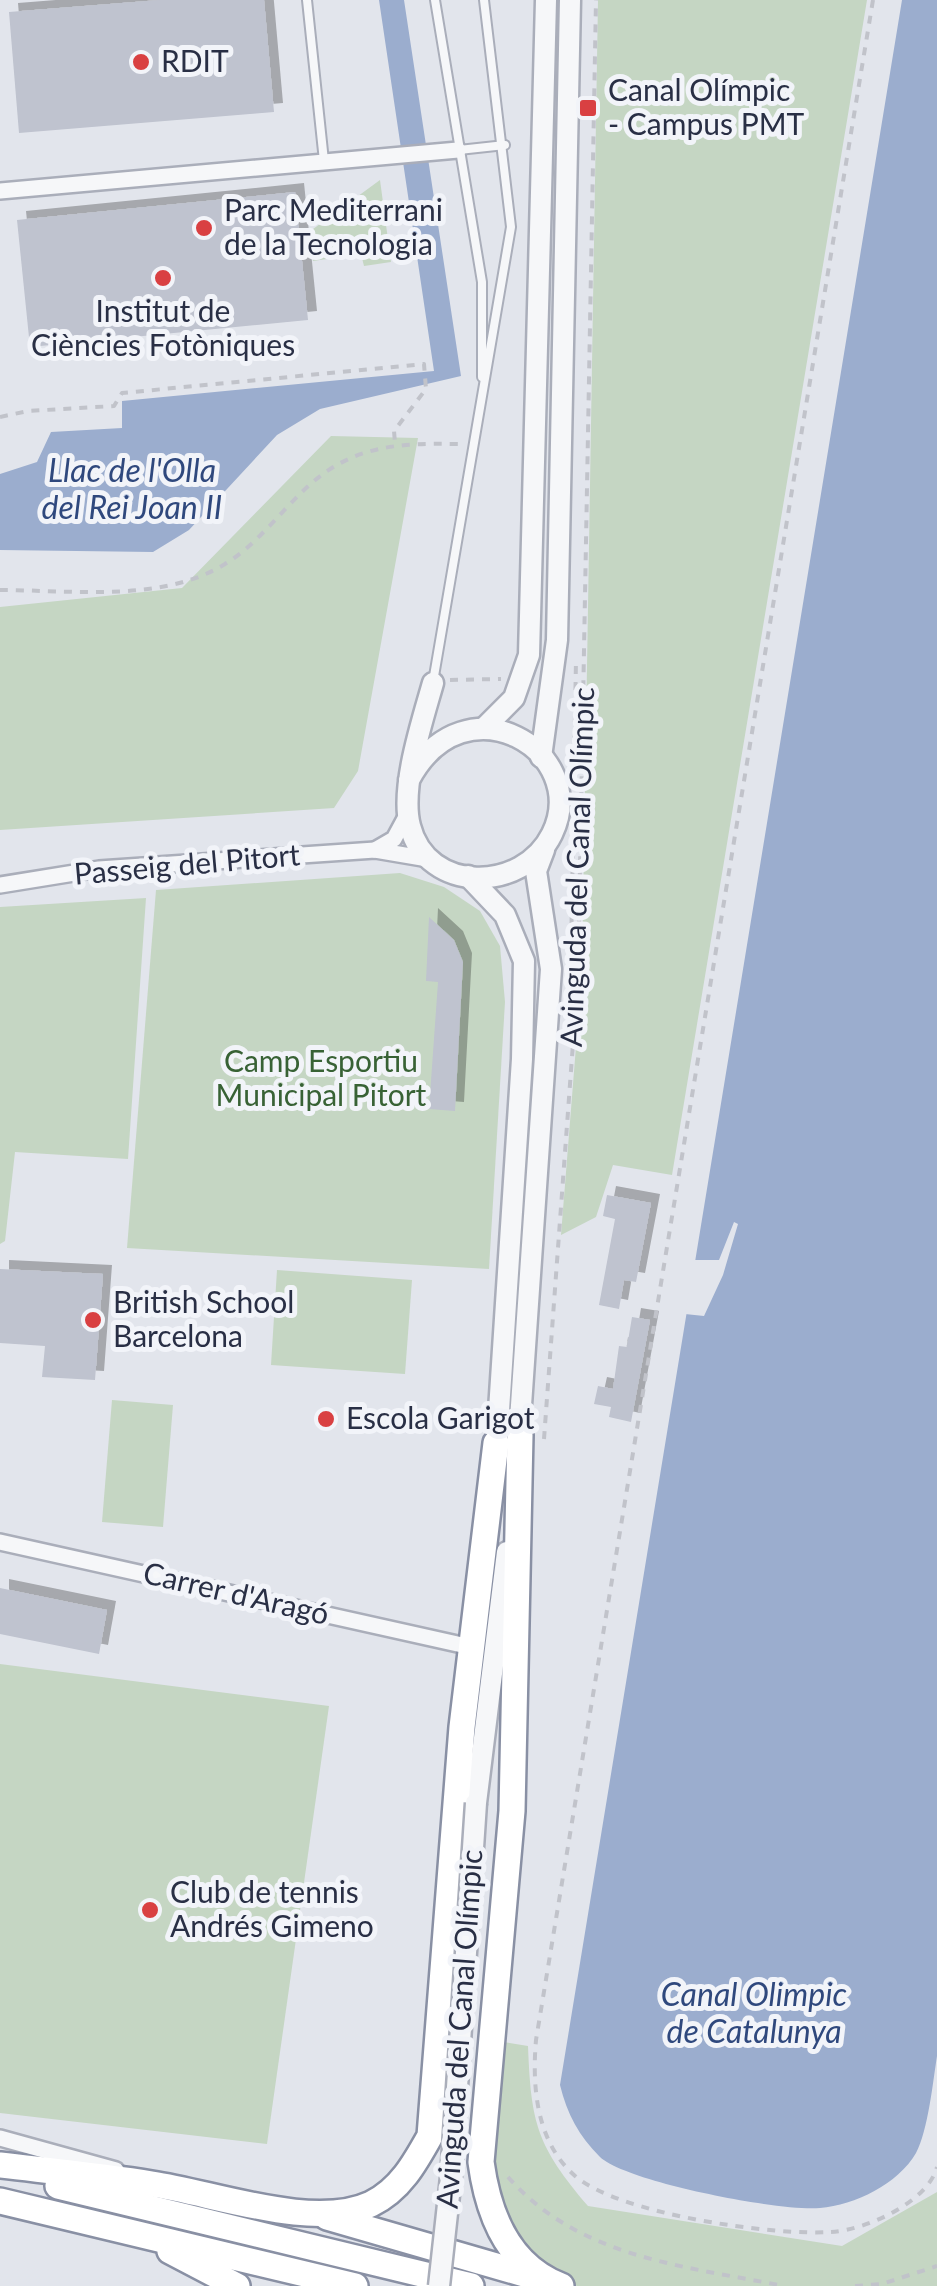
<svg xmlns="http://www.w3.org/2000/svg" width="937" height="2286" font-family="Lato,sans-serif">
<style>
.green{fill:#c5d6c3}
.water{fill:#9badce}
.pier{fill:#e2e5ec}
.building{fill:#bfc3cf;filter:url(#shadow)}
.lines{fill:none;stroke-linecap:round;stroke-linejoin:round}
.service-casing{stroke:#aaaeba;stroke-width:12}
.minor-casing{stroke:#aaaeba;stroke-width:20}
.tertiary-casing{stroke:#aaaeba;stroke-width:25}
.trunk-casing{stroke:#8990a4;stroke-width:30}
.path{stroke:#c1c3ca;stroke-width:4;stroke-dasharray:8 8;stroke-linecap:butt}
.service{stroke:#f6f7f9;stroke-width:8}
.minor{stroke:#f6f7f9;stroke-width:15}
.tertiary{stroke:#f6f7f9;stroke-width:20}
.trunk{stroke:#fff;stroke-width:25}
.tertiary-bridge-casing{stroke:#aaaeba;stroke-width:25;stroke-linecap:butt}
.tertiary-bridge{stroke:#f6f7f9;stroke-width:20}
.poi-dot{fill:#d94042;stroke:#f2f4f9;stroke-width:4}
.labels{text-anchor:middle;stroke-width:10;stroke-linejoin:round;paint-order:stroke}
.poi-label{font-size:30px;fill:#292f45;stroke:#f2f4f9;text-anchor:start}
.street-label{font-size:30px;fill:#292f45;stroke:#f2f4f9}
.park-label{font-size:30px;fill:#386235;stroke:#f2f4f9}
.water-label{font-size:32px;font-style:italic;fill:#2f487d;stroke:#f2f4f9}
</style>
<defs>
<filter id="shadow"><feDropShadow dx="9" dy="-9" stdDeviation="0" flood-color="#0004"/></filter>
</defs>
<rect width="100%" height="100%" fill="#e2e5ec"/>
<g class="green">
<polygon points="598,0 867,0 672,1175 613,1165 596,1217 561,1235 582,971"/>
<polygon points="380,180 391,262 364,266 361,254 313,261 309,232"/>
<polygon points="331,436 418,438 358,771 334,808 0,830 0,607 182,588"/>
<polygon points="400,873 444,887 480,911 500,946 505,1002 489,1269 127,1248 156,890"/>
<polygon points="146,898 128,1159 15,1152 5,1241 0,1244 0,907"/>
<polygon points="277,1270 412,1280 405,1374 271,1365"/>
<polygon points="112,1400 173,1405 163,1527 102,1522"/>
<polygon points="0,1664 329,1706 267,2144 0,2113"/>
<path d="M497,2041L528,2046C531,2124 537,2146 588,2206L842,2246L937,2192V2286H577C566,2281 552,2277 541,2270C471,2229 494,2109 497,2041Z"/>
</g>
<g class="water">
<polygon points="379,0 404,0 461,376 320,409 277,435 189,530 153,552 0,550 0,474 37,462 51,432 122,428 122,401 434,371"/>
<path d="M902,0H937V2056C933,2081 928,2131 916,2153C898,2184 855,2205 820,2208C782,2212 626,2182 600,2157C579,2136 567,2114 560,2085Z"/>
</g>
<polygon class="pier" points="734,1222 738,1224 723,1275 704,1316 685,1314 694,1260 719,1260"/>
<g class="building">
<polygon points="160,0 264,0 274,112 19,133 9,12"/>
<polygon points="295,192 308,320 30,347 17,220"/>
<polygon points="429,917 454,940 463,962 455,1111 429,1109 438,982 426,981"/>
<polygon points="607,1195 651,1203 636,1282 624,1280 619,1309 599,1305 615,1219 603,1216"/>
<polygon points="0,1269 103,1274 95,1380 42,1377 45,1346 0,1343"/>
<polygon points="632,1317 650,1320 631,1422 609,1417 611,1407 594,1404 598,1386 613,1389 619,1346 627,1347"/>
<polygon points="0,1588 107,1610 99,1654 0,1634"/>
</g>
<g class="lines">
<g class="service-casing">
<g id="service">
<polyline points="307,0 324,161"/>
<polyline points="435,0 482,282 482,377"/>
<polyline points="459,150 505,145"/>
<polyline points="433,682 511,227 484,0"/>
</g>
</g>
<g class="minor-casing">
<g id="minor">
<polyline points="0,191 458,150"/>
<polyline points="375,850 394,839 407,815"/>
<polyline points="0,885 99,869 375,850 428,859"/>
<polyline points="0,1542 471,1647"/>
<polyline points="0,2138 116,2170"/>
</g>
</g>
<g class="tertiary-casing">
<g id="tertiary">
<polyline points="484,728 514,698 529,655 546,0"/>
<polyline points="541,757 557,640 570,0"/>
<path d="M409,780C465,675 592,752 552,834C523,893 427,894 410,826C400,788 422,722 433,683"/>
<polyline points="468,876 505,915 524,961 522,1059 496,1456"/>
<polyline points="518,1449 551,969 536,871 544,850"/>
<polyline points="476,1803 507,1552"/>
</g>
</g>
<g class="trunk-casing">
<g id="trunk">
<path d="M520,1435L512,1811L481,2162C488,2214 508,2266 561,2286"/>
<path d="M0,2165C51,2171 102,2176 152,2184C214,2193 313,2231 371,2204C400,2190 415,2163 430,2136L462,1727L496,1443"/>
<polyline points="58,2186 471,2286"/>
<polyline points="0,2201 355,2286"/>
<polyline points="327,2217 538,2278"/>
<polyline points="170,2251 237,2286"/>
</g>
</g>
<g class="path">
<path d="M873,0L536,2040C532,2086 536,2141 574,2175C617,2214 773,2236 831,2232C866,2230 928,2202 937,2167"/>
<polyline points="0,417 28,411 114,406 122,393 424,364 426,389 394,431 395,443"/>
<path d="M0,590C71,590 162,603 225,564C255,546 278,515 303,491C350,445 397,443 458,444"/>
<polyline points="450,680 501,679"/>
<polyline points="574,770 576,660"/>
<polyline points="571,955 573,840"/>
<polyline points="544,1439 578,975 596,0"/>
<path d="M508,2177C579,2258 684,2266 784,2286"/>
<polyline points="855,2286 882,2284 937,2266"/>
</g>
<use href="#service" class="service"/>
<use href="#minor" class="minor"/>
<use href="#tertiary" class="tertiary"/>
<use href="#trunk" class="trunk"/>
<g class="tertiary-bridge-casing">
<polyline id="tertiary-bridge" points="439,2286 451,2177 476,1803"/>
</g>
<use href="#tertiary-bridge" class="tertiary-bridge"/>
</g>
<g class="poi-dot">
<circle cx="141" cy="62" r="10"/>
<rect x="578" y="98" width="20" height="20" rx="5"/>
<circle cx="204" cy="228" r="10"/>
<circle cx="163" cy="278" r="10"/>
<circle cx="93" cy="1320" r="10"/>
<circle cx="326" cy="1419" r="10"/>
<circle cx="150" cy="1910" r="10"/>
</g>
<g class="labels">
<g class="poi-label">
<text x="161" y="72">RDIT</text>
<text x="608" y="101">Canal Olímpic<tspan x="608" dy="34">- Campus PMT</tspan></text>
<text x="224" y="221">Parc Mediterrani<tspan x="224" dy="34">de la Tecnologia</tspan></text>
<text x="163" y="322" text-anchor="middle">Institut de<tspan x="163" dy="34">Ciències Fotòniques</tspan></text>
<text x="113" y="1313">British School<tspan x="113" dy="34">Barcelona</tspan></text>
<text x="346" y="1429">Escola Garigot</text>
<text x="170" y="1903">Club de tennis<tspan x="170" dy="34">Andrés Gimeno</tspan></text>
</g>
<g class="street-label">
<text transform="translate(187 865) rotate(-5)" y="10">Passeig del Pitort</text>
<text transform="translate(578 867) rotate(-88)" y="10">Avinguda del Canal Olímpic</text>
<text transform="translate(236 1594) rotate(13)" y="10">Carrer d'Aragó</text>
<text transform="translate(460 2029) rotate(-86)" y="10">Avinguda del Canal Olímpic</text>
</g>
<g class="park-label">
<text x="321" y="1072">Camp Esportiu<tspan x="321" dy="34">Municipal Pitort</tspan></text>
</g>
<g class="water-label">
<text x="132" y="482">Llac de l'Olla<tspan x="132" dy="37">del Rei Joan II</tspan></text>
<text x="754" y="2006">Canal Olimpic<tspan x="754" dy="37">de Catalunya</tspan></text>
</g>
</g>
</svg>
